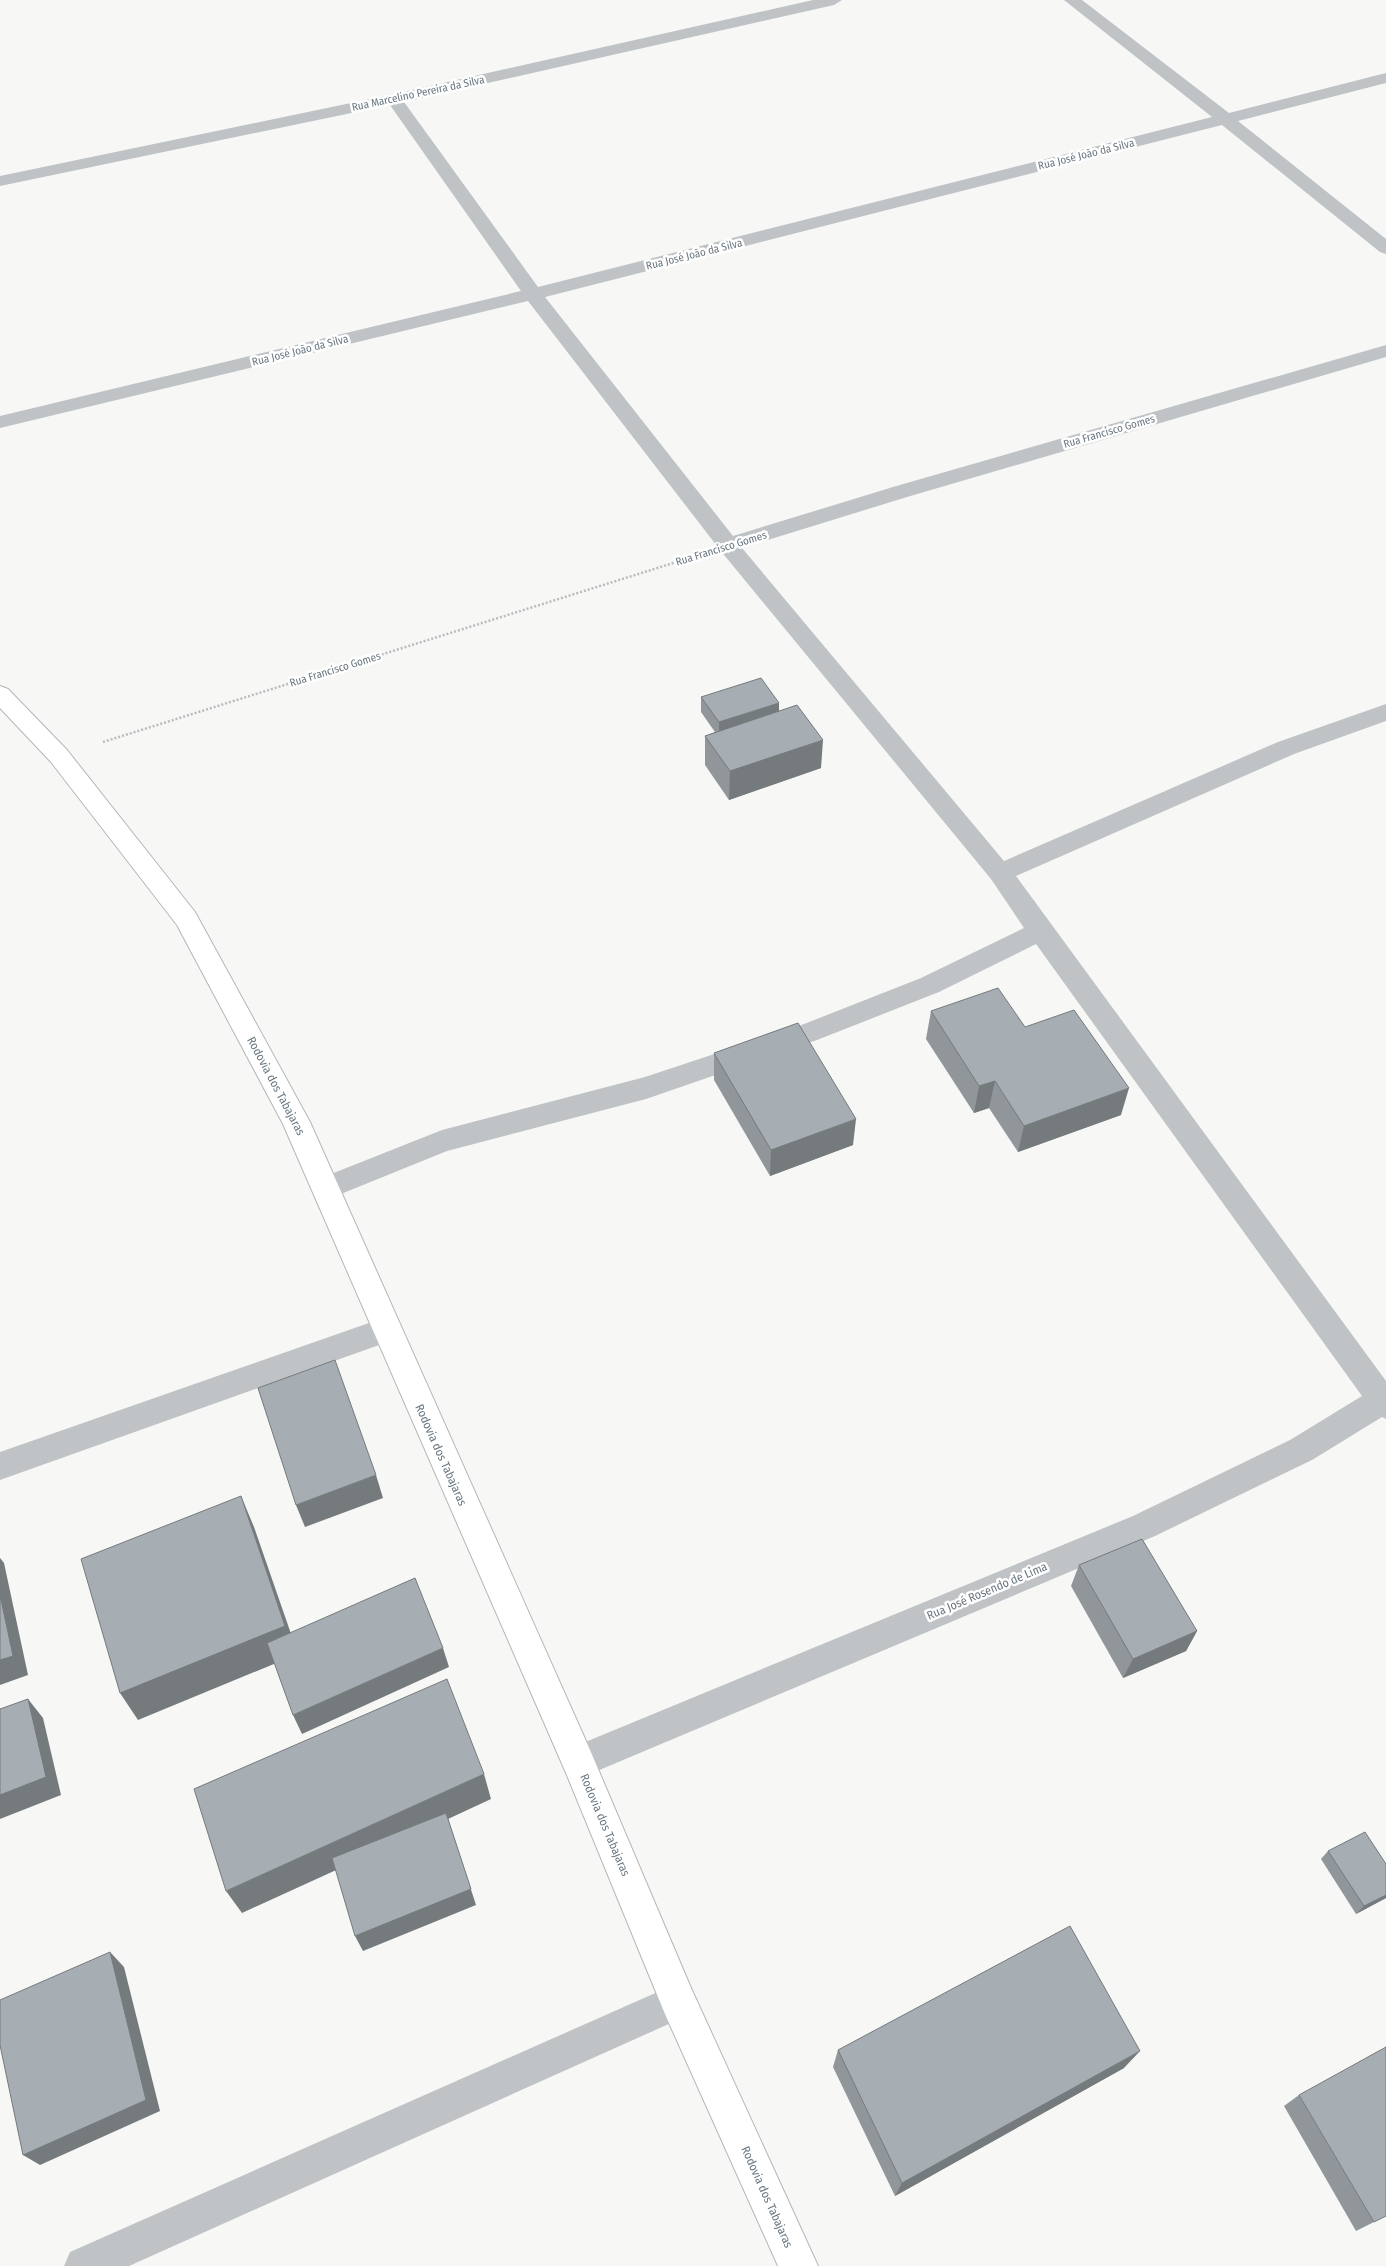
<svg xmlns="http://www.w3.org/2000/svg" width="1386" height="2266" font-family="'Fira Sans Condensed',sans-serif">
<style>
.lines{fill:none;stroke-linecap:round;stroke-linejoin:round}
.primary-casing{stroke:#b3b7ba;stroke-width:2}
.path{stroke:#b9bcbe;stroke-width:2.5;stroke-dasharray:2 2;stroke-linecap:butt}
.minor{fill:#bfc3c6;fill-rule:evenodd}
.primary{fill:#fff;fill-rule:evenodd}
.wall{fill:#90969a}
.shaded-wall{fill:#757a7d}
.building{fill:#a7aeb3;stroke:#757a7d}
.labels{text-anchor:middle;stroke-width:5;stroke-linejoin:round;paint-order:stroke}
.far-street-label{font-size:11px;fill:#6a7882;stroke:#fff}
.street-label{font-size:12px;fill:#6a7882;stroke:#fff}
</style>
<rect width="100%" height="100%" fill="#f7f7f5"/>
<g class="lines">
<g class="primary-casing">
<polygon id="primary" points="0,686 8,689 67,750 195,912 310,1122 590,1750 691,1988 818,2266 778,2266 665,2014 566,1773 283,1124 177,925 51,762 0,708"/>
</g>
<polyline class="path" points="103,742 686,559"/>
<g class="minor">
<polygon points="813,0 842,0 834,5 404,102 538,287 1212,117 1064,0 1082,0 1229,113 1386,73 1386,83 1238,121 1386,239 1386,254 1380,252 1222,125 545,297 733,536 893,487 1386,345 1386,357 907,497 742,548 1004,861 1278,742 1386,704 1386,721 1294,754 1016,876 1386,1381 1386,1419 1382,1417 1312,1460 1155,1536 578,1779 566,1774 561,1762 566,1750 1133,1516 1290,1440 1362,1396 1036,944 939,992 817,1040 646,1099 447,1151 326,1200 316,1196 312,1188 316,1180 442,1130 645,1077 799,1026 921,978 1024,928 991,879 720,550 528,301 0,428 0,416 521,291 390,105 0,186 0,176 394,94"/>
<polygon points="386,1317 396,1321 401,1330 396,1339 0,1480 0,1452"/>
<polygon points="678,1983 691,1988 696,2001 691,2014 129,2266 64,2266 70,2252"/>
</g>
<use href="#primary" class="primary"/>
</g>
<g class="wall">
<polygon points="701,697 779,703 779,711 821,768 729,800 705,765 705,736 715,732 701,712"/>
<polygon points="931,1011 1025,1027 1121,1115 1018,1152 989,1108 974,1113 926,1039"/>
<polygon points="714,1053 853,1145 770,1176 714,1080"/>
<polygon points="1079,1565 1197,1631 1186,1651 1123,1678 1071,1586"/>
<polygon points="1328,1851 1386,1864 1386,1898 1356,1914 1321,1859"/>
<polygon points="838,2050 1124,2068 895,2196 833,2067"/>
<polygon points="1299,2095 1374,2222 1356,2231 1284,2106"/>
</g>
<g class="shaded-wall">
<polygon points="779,703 779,718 719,737 719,722"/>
<polygon points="823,740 821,768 729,800 730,771"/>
<polygon points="995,1081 989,1108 974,1113 979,1086"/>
<polygon points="1129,1088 1121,1115 1018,1152 1024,1126"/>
<polygon points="856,1119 853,1145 770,1176 771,1150"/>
<polygon points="376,1475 383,1498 305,1527 296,1505"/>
<polygon points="241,1496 254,1527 298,1654 138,1720 120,1693"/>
<polygon points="0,1558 4,1563 28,1675 0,1685"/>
<polygon points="1197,1631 1186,1651 1123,1678 1133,1659"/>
<polygon points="443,1648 449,1667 302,1734 293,1715"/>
<polygon points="28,1699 43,1718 61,1795 0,1819 0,1795"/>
<polygon points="484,1774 491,1799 448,1819 476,1905 363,1951 355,1936 448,1819 242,1913 226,1891"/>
<polygon points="1386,1895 1386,1898 1356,1914 1364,1906"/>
<polygon points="110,1952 124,1967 160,2111 40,2165 23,2155"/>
<polygon points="1140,2051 1124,2068 895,2196 902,2183"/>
</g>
<g class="building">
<polygon points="761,678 779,703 719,722 701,697"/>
<polygon points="797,705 823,740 730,771 705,736"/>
<polygon points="998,988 1025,1027 1074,1010 1129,1088 1024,1126 995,1081 979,1086 931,1011"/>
<polygon points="798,1023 856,1119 771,1150 714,1053"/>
<polygon points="335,1360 376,1475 296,1505 258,1388"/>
<polygon points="241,1496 285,1626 120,1693 81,1559"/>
<polygon points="1142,1539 1197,1631 1133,1659 1079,1565"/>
<polygon points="415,1578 443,1648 293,1715 267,1643"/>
<polygon points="0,1595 13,1656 0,1660"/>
<polygon points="447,1679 484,1774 226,1891 194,1789"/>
<polygon points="28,1699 46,1777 0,1795 0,1709"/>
<polygon points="446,1813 471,1889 355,1936 332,1858"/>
<polygon points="1365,1832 1386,1864 1386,1895 1364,1906 1328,1851"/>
<polygon points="1070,1926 1140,2051 902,2183 838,2050"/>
<polygon points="110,1952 146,2100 23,2155 0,2045 0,2000"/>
<polygon points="1386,2047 1386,2216 1374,2222 1299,2095"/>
</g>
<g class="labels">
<g class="far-street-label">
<text transform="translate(418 93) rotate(-12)" y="4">Rua Marcelino Pereira da Silva</text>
<text transform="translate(1086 154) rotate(-14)" y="4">Rua José João da Silva</text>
<text transform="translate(694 254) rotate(-14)" y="4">Rua José João da Silva</text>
<text transform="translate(300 350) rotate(-14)" y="4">Rua José João da Silva</text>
<text transform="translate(1109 431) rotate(-16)" y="4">Rua Francisco Gomes</text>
<text transform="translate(721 548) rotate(-17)" y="4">Rua Francisco Gomes</text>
<text transform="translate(335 669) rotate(-17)" y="4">Rua Francisco Gomes</text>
</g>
<g class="street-label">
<text transform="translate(276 1086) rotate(62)" y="4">Rodovia dos Tabajaras</text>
<text transform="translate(441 1455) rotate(66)" y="4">Rodovia dos Tabajaras</text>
<text transform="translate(987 1591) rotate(-23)" y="4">Rua José Rosendo de Lima</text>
<text transform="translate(605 1825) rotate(67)" y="4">Rodovia dos Tabajaras</text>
<text transform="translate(767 2197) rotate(66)" y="4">Rodovia dos Tabajaras</text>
</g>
</g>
</svg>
